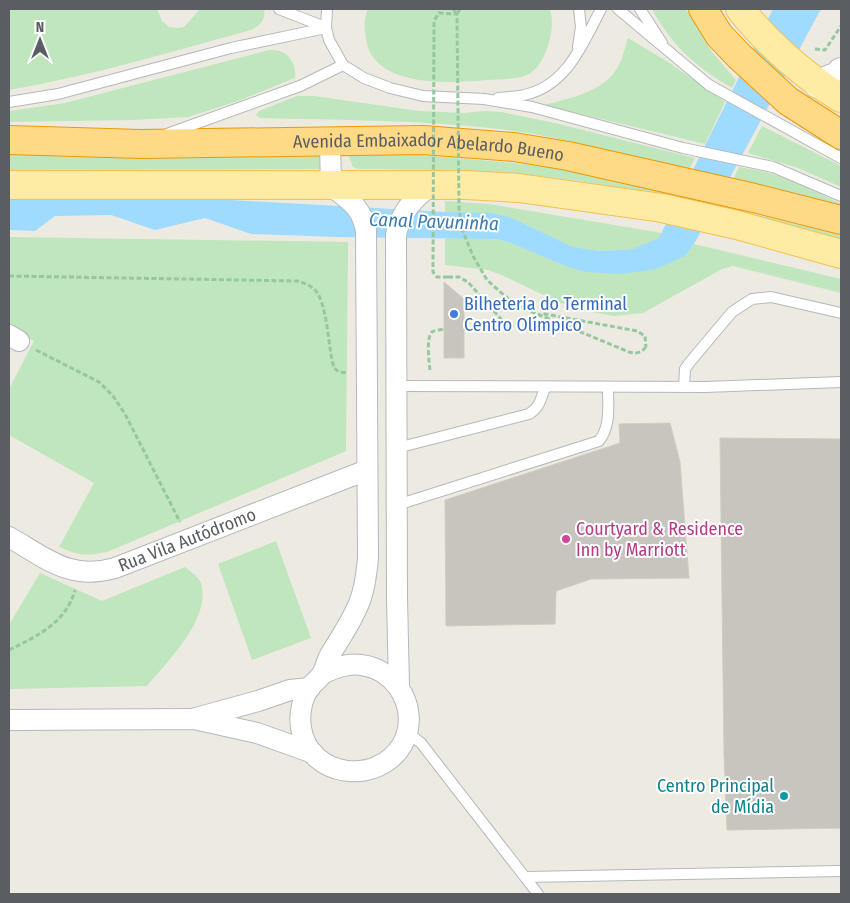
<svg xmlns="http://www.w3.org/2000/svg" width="850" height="903" font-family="'Fira Sans Condensed',sans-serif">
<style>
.green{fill:#bfe6bd}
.water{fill:#9fdaff}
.building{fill:#c8c4be;stroke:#d2cbc0}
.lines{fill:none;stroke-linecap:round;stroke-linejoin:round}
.lane-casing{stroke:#b4b8bc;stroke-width:12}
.street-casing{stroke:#b4b8bc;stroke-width:22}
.secondary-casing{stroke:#b5b9be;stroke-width:30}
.primary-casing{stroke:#f4bf53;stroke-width:30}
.highway-casing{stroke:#ee9800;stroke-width:30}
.path{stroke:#96c7a1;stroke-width:3;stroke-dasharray:5 2.5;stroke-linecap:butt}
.lane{stroke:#fff;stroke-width:10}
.street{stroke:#fff;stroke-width:20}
.secondary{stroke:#fff;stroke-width:28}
.primary{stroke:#ffeca4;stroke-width:28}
.highway{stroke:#ffda86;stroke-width:28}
.path-bridge{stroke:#96c7a1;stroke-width:3;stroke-dasharray:5 2.5;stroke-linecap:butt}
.shop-dot{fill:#3f7fe0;stroke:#fff;stroke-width:2}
.hotel-dot{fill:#d1479c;stroke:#fff;stroke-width:2}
.culture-dot{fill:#0f9aa8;stroke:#fff;stroke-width:2}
.labels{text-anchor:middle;stroke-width:4;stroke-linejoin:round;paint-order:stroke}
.street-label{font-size:18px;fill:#5a5e63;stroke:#fff}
.shop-label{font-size:18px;fill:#366cbe;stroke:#fff;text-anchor:start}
.hotel-label{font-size:18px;fill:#b23c85;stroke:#fff;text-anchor:start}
.culture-label{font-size:18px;fill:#0d838f;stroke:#fff;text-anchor:end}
.water-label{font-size:19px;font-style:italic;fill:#3a7bb3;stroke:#fff}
</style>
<rect width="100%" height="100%" fill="#edeae1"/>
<g class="green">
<path d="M9,9H157L162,21L169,27L177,28L184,27L200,9H264C266,19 260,26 251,30C170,52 91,76 9,90Z"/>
<path d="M368,9H550C556,27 547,64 529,74C517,80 501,79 488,80C451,83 373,89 366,39C364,28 364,18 368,9Z"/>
<path d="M652,9H686L712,52L736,80L732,88C696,67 672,46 652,9Z"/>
<path d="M628,38L668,62L725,102L705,144L544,105C571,98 605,92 619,65C623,57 625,47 628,38Z"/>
<path d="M269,50C274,50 278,50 282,52C291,55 297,69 295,78L238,101L188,117L133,120L9,122V111L65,103Z"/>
<path d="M297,96H314L419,111L464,113L485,111L501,112L555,123L695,158L689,170C627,156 564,137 500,129C420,120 340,120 260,118L256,115L259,111Z"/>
<polygon points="762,126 841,166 841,187 798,168 748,153"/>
<path d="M351,154L422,155L514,163L557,168L609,177L672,193L674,196L672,197C634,190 595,183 556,178C490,170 424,169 358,169L353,167L349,157Z"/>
<polygon points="9,155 319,155 322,156 322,169 9,170"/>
<polygon points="739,167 770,173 797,183 839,203 841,204 841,210 732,182"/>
<polygon points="445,201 489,204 662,233 659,239 633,249 601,251 573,247 510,217 445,212"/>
<polygon points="745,212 841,235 841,241 742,213"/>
<path d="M9,237L348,242L346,451L107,552C85,556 80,556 59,547L94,483L9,435V389L34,341L9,327Z"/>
<polygon points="473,237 496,239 511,243 565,266 685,256 694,244 841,279 841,293 733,266 722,269 643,313 614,316 581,310 558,302 504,276 488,270 445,265 445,239"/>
<polygon points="276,541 311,638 252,660 218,564"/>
<path d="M185,567C191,572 198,576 201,583C212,618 167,662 147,686L9,689V625L40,573L102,601Z"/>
</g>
<polygon class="water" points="773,9 821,9 694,244 685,256 656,269 621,274 586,272 565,266 511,243 496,239 337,237 251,234 205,218 155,230 111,215 55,216 35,231 9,230 9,192 88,192 445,212 490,213 510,217 573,247 601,251 633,249 659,238"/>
<g class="building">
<polygon points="444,282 464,299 464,358 444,358"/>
<polygon points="670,423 680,462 689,578 591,579 556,591 555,624 446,626 445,500 620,443 619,424"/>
<polygon points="720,438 841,439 841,828 727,830 724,754"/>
</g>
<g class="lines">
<g class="lane-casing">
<g id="lane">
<polyline points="279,9 325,27"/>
<polyline points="327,9 326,28 329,40 343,65 364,78 390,88 423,96 484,99 532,107 683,148 773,167 841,196"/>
<polyline points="618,9 709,85 841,158"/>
<polyline points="640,9 662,43"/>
<polyline points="578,47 581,27 579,9"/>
<path d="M498,98C506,97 516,97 524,95C567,86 583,43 601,9"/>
<polyline points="9,102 58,94 231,48 326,28"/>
<polyline points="167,134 300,86 343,65"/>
<polyline points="397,386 705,387 841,382"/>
<polyline points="684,387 685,369 690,362 732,312 752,299 771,297 841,313"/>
<path d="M397,448L529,414C540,407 541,399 545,387"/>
<path d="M397,505L599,441C611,426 608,406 608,387"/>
<polyline points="407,732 421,743 538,894"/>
<polyline points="526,877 841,871"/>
</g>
</g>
<g class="street-casing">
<g id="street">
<polyline points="9,335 19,341"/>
<path id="s1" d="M9,537C46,558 70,581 115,568L367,470"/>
<path d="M322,674C335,668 347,663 361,665C398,669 421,712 402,745C377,786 309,778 301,728C299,714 302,699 309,688C313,683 319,679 322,674C326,667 327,659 331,653C340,639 349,625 356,610C364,594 366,577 368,559L366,231C362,207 349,200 331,186L330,142"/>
<path d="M399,687L397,598L396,235C400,213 413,199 431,185"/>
<polyline points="196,718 258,701 290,690 310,688"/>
<polyline points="9,720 194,719 257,733 313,753"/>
</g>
</g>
<g class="secondary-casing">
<polyline id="secondary" points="818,84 838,76 841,72"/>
</g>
<g class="primary-casing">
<g id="primary">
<path d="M740,9C767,43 804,76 841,98"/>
<polyline points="9,185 466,185 519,188 662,208 737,225 841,254"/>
</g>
</g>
<g class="highway-casing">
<g id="highway">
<polyline points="703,9 719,35 739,56 788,101 841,135"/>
<path id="s2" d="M9,140L141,144L423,140L514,147L568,156L754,198L841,220"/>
</g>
</g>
<g class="path">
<polyline points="453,9 457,14 460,9"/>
<polyline points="815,49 825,50 841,26"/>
<path d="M9,276L298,281C304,283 310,285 315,290C328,304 328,349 334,368L339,372L347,373"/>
<polyline points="448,277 459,277 468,282 509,328"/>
<polyline points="464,329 509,328 520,321 545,314 637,331 645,336 646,347"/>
<polyline points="36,350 99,382 113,396 125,414 180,522"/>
<path d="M430,370C429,362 426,337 432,332C435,330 440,330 444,329"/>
<path d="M9,650C37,636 66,623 75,590"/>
</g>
<use href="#lane" class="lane"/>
<use href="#street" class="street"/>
<use href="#secondary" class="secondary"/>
<use href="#primary" class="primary"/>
<use href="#highway" class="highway"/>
<path class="path-bridge" d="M448,277H437L433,272L434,21L439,13L457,14L459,209L462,229L473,256L487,280L506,297L518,306L629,352C636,354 641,353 646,347"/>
</g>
<circle class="shop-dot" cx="454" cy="314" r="5"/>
<circle class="hotel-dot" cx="566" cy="539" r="5"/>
<circle class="culture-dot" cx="784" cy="796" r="5"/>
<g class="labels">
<g class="street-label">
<text dy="6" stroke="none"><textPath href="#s2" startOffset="420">Avenida Embaixador Abelardo Bueno</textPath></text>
<text dy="6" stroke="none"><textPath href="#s1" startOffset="192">Rua Vila Autódromo</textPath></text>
</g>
<g class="shop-label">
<text x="464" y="310">Bilheteria do Terminal<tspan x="464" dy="21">Centro Olímpico</tspan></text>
</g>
<g class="hotel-label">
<text x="576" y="535">Courtyard &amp; Residence<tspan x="576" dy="21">Inn by Marriott</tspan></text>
</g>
<g class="culture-label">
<text x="774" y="792">Centro Principal<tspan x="774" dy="21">de Mídia</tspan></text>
</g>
<g class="water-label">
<text transform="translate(434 221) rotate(2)" y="7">Canal Pavuninha</text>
</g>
</g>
<rect width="850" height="903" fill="none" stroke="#5a5e63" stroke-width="20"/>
<g transform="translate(40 40)" stroke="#ffffff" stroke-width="4" paint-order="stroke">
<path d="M0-4L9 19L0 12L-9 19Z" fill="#5a5e63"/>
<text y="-8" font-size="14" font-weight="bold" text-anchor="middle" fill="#5a5e63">N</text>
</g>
</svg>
